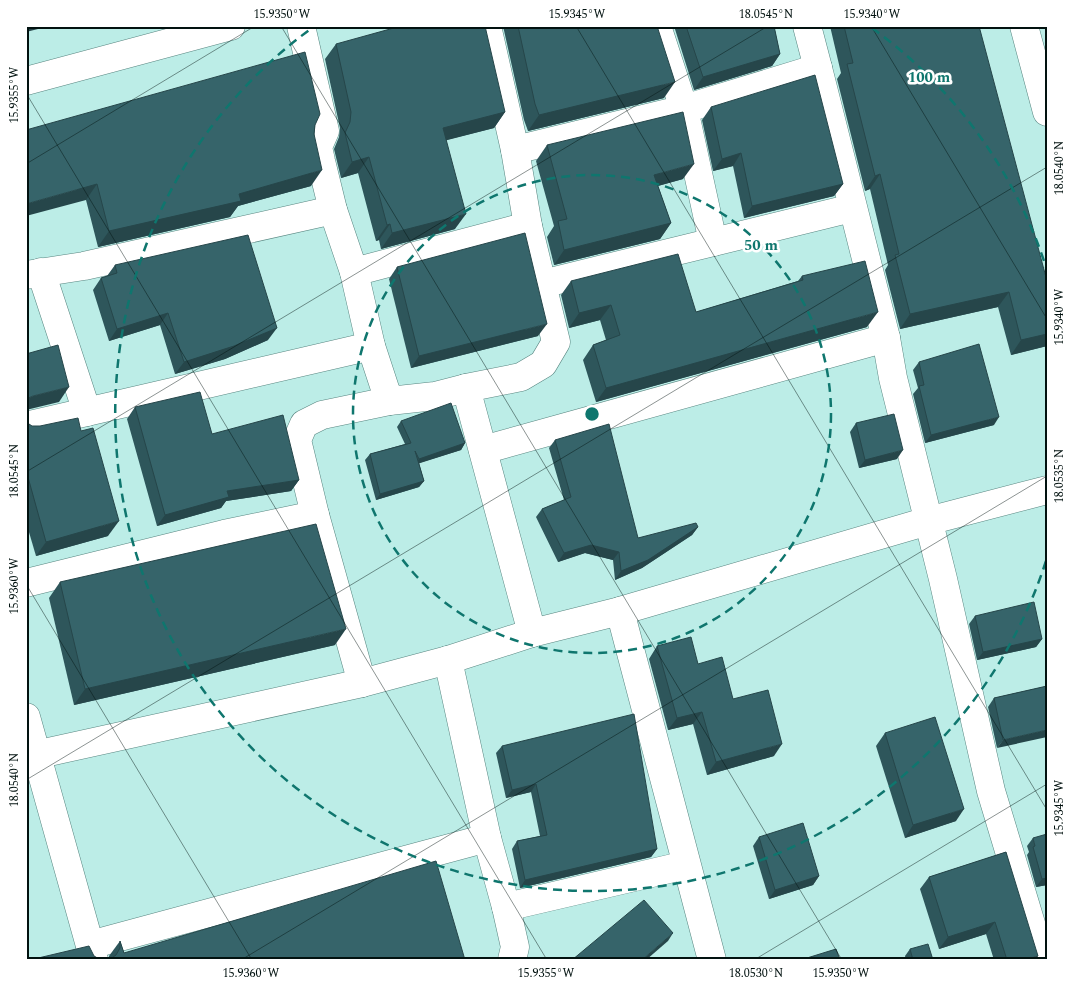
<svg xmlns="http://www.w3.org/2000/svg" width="1073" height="986" font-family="Spectral,serif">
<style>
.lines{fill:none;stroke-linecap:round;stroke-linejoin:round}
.minor-casing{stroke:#588681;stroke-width:29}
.minor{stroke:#fff;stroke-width:28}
.wall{fill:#2e565b}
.shaded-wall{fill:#26464a}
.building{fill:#36646a;stroke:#26464a}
.ticks{fill:none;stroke:#021210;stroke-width:1;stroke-opacity:0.45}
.ring{fill:none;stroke:#0f766e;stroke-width:2.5;stroke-dasharray:9 6}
.centre{fill:#0f766e;stroke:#fff;stroke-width:2.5}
.ring-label{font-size:15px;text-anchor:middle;font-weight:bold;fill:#0f766e;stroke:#fff;stroke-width:5;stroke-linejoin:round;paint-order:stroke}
.neatline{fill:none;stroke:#021210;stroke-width:2}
.ticks-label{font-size:12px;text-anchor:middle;fill:#021210}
</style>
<rect width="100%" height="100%" fill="#bcede7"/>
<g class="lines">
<g class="minor-casing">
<g id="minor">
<polyline points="301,26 325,131 318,147 321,161 333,210 354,272 371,346 389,401 435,396 466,388 532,633"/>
<polyline points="1024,26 1047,112"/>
<polyline points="818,68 886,338 893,378 943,579 991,791 1042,960"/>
<polyline points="26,81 231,26"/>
<polyline points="515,150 684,109 657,26"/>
<polyline points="713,242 684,109 818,68 807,26"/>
<polyline points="41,272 87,412"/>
<polyline points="354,272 528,226"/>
<polyline points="26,275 84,266 333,210"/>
<polyline points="542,284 852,208"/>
<polyline points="466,388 521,377 543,364 556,342 528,226 515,150 487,26"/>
<polyline points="26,426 371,346"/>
<polyline points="483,450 886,338"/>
<polyline points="315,515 362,683"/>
<polyline points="26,583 224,534 315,515 297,440 304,424 322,415 389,401"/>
<polyline points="620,611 712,960"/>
<polyline points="26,717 94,960"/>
<polyline points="26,757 362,683 448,660 532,633 620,611 928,521 1047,490"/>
<polyline points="487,838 506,907 515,947 512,960"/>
<polyline points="506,907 686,865"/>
<polyline points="90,945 487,838 448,660"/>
</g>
</g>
<use href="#minor" class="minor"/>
</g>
<g class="wall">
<polygon points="503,26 657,26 664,98 528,131 524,120"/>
<polygon points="674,26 774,26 780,54 772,66 694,90"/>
<polygon points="830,26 979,26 1047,346 1011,355 998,307 900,329 885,270 888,265 870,189 865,191 837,79 841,73"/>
<polygon points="336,44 505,112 494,128 446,140 455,229 381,249 379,240 376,241 358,173 341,178 334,149 339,137 340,128 325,59"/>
<polygon points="711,107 843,184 834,196 744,218 733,166 713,171 702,120"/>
<polygon points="315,125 311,186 238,206 230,217 98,247 86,200 26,130"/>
<polygon points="547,145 683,179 658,186 671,223 660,239 554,265 547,237 554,226 536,161"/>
<polygon points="115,265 268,340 225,359 175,374 160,325 109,341 93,290 101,278 107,276"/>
<polygon points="397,267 538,336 411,368 389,279"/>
<polygon points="802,276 867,327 596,402 583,360 593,345 606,340 600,320 569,328 561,295 571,281 696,312 798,281"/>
<polygon points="919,362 994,425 925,443 913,394 918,388 913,370"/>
<polygon points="135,407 212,434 299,480 291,491 226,501 221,508 157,526 127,419"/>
<polygon points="401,421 465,443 461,450 419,463 424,481 419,487 376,500 365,460 370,454 405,444 397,427"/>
<polygon points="26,422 108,536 36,556 26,522"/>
<polygon points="856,423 897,459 859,468 850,432"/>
<polygon points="555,440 638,538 698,527 692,535 642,568 615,580 613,560 585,553 558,562 536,517 542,509 564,500 549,448"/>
<polygon points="60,582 335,645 74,705 49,598"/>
<polygon points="975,616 1042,639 1036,647 977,660 969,624"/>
<polygon points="657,646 698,664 733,699 774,756 707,775 693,724 668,730 649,659"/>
<polygon points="1047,686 997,748 988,707 994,698"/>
<polygon points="885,733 956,821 905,838 876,746"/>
<polygon points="502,746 657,849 651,857 520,888 512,849 517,841 540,836 531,792 506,798 496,753"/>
<polygon points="759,837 819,876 813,885 769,899 753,846"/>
<polygon points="1033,838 1047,885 1036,887 1027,855 1029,852 1027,846"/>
<polygon points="1006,852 1035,960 994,960 986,934 939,949 920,889 929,877"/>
<polygon points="120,941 124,953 109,959 109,956"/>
<polygon points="910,949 933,960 906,960 905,956"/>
</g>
<g class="shaded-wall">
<polygon points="26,26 43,26 42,28 26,32"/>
<polygon points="780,54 772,66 694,90 703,77"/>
<polygon points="675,82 664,98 528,131 539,115"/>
<polygon points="505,112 494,128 432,144 443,128"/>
<polygon points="741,153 733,166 713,171 722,159"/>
<polygon points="369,157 358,173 341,178 352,162"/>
<polygon points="694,164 683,179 643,190 654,175"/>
<polygon points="322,170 311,186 238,206 230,217 98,247 109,231"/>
<polygon points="880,174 870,189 865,191 875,176"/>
<polygon points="97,184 86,200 26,216 26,204"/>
<polygon points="843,184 834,196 744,218 752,206"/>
<polygon points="466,214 455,229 381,249 392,233"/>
<polygon points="671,223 660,239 554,265 564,250"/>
<polygon points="390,224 379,240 376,241 387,225"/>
<polygon points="1009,292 998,307 900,329 910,314"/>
<polygon points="611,305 600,320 569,328 579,313"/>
<polygon points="878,312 867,327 596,402 606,388"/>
<polygon points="168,313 160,325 109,341 117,329"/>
<polygon points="547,324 538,336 411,368 419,356"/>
<polygon points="277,328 268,340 225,359 175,374 184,362"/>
<polygon points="1047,334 1047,346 1011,355 1021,340"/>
<polygon points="69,387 59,402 26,410 26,399 33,396"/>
<polygon points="999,417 994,425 925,443 931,435"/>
<polygon points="465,443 461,450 414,465 419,459"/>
<polygon points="903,450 897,459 859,468 865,460"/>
<polygon points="299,480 291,491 226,501 221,508 157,526 165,515 227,491"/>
<polygon points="424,481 419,487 376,500 380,494"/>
<polygon points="119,521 108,536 36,556 46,542"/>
<polygon points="698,527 692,535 642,568 615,580 621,571"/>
<polygon points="591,545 619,552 613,560 585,553 558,562 564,553"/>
<polygon points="346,629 335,645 74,705 85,689"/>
<polygon points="1042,639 1036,647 977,660 983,652"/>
<polygon points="702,712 693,724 668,730 677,718"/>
<polygon points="1047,730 1047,737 997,748 1003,740"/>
<polygon points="782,744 774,756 707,775 716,762"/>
<polygon points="536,784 531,792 506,798 512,790"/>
<polygon points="964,809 956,821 905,838 913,825"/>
<polygon points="657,849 651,857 520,888 525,880"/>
<polygon points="819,876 813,885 769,899 775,890"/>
<polygon points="1047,878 1047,885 1036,887 1042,879"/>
<polygon points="995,922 986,934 939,949 948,937"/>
<polygon points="673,933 668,941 646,960 642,960"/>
<polygon points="1038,956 1035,960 1025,960"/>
</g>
<g class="building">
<polygon points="401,26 485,26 505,112 443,128 466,214 392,233 390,224 387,225 369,157 352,162 345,133 350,122 351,112 336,44"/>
<polygon points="518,26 657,26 675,82 539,115 535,104"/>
<polygon points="686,26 774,26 780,54 703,77"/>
<polygon points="844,26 979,26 1047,281 1047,334 1021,340 1009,292 910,314 895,255 899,254 880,174 875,176 847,64 853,63"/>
<polygon points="305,52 320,114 315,125 314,134 322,170 239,194 241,201 109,231 97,184 26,204 26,130"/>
<polygon points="815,75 843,184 752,206 741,153 722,159 711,107"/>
<polygon points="683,112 694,164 654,175 671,223 564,250 558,221 567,219 547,145"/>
<polygon points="525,233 547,324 419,356 397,267"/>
<polygon points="248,235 277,328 234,346 184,362 168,313 117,329 101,278 117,273 115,265"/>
<polygon points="678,254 696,312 803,280 802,276 865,261 878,312 606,388 593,345 620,335 611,305 579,313 571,281"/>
<polygon points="979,344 999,417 931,435 919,386 924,385 919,362"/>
<polygon points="58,345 69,387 33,396 26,399 26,354"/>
<polygon points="200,392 212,434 283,415 299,480 227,491 229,497 165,515 135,407"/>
<polygon points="451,403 465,443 419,459 415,451 424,481 380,494 370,454 411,443 401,421"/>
<polygon points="894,414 903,450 865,460 856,423"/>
<polygon points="78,418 81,431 93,428 119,521 46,542 26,470 26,422 32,426 40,426"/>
<polygon points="609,424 638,538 696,523 698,527 648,560 621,571 619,552 591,545 564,553 542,509 571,497 555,440"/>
<polygon points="316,524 346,629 85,689 60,582"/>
<polygon points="1034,602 1042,639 983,652 975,616"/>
<polygon points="691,637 698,664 722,657 733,699 768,690 782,744 716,762 702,712 677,718 657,646"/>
<polygon points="1047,686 1047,730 1003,740 994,698"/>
<polygon points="634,714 657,849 525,880 517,841 547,835 536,784 512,790 502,746"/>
<polygon points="935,717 964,809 913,825 885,733"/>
<polygon points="803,823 819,876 775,890 759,837"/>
<polygon points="1047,834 1047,878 1042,879 1033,847 1035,846 1033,838"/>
<polygon points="1006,852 1038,956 1025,960 1007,960 995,922 948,937 929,877"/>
<polygon points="436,861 465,960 109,960 116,955 120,948 120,941 124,953"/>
<polygon points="644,900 673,933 642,960 572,960"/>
<polygon points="928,944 933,960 913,960 910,949"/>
<polygon points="89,946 94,956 101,960 35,960 34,959"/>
<polygon points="836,949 840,960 808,960 807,958"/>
</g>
<path class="ticks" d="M281,26L842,960M576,26L1047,810M871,26L1047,319M26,93L547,960M26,164L255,26M26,472L768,26M26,584L252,960M26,780L1047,167M241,960L1047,476M754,960L1047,784"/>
<g class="ring">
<circle cx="592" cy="414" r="239"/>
<path d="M1046 561A477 477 0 1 1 312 28M872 28A477 477 0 0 1 1046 267"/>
</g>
<circle cx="592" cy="414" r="8" class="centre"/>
<g class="ring-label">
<text x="929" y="82">100 m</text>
<text x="761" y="250">50 m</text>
</g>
<rect width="1073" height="986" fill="none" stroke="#ffffff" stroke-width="55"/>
<rect x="28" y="28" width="1018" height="930" class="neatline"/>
<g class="ticks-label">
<text x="282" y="18">15.9350°W</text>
<text x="577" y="18">15.9345°W</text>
<text x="766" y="18">18.0545°N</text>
<text x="872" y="18">15.9340°W</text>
<text transform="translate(14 95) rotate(-90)" y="4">15.9355°W</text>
<text transform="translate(1059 168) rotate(-90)" y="4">18.0540°N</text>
<text transform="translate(1059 317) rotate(-90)" y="4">15.9340°W</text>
<text transform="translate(14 471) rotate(-90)" y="4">18.0545°N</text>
<text transform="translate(1059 476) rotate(-90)" y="4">18.0535°N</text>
<text transform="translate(14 586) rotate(-90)" y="4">15.9360°W</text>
<text transform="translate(14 780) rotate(-90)" y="4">18.0540°N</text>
<text transform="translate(1059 808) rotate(-90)" y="4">15.9345°W</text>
<text x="251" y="977">15.9360°W</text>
<text x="546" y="977">15.9355°W</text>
<text x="756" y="977">18.0530°N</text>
<text x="841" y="977">15.9350°W</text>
</g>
</svg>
